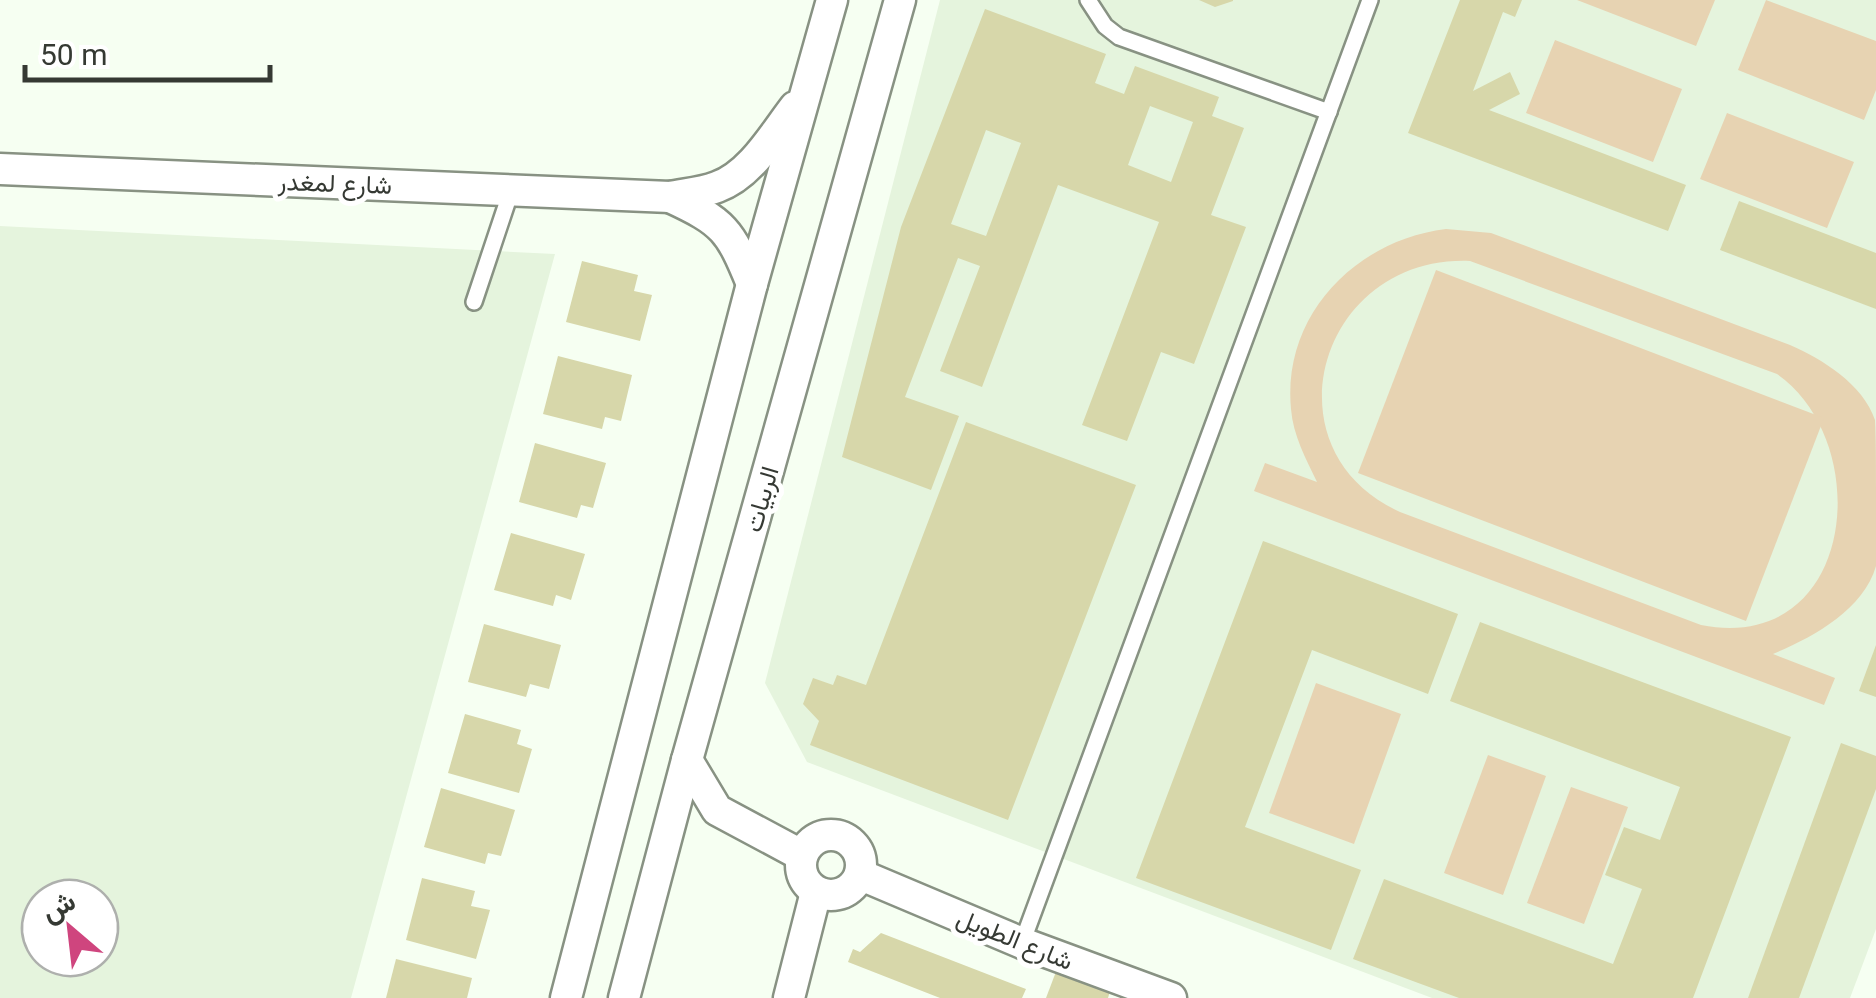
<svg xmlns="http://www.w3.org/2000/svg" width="1876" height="998" font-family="Roboto,Vazirmatn,sans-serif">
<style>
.built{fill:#e5f4dd;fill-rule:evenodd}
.green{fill:#e7d3b2;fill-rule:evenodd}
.building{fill:#d7d7aa;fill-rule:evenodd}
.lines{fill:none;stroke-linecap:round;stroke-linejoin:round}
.lane-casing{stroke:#889283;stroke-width:20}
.street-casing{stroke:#889283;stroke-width:35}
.lane{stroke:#fff;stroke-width:15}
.street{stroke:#fff;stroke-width:30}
.labels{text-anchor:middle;stroke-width:10;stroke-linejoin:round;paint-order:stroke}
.street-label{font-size:25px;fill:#353933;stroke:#fff}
</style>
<rect width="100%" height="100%" fill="#f6fff2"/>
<g class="built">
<polygon points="940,0 1876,0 1876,929 1850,998 1432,998 807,762 765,683"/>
<path d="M0,226L555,254L351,998H0ZM40,898H100V958H40Z"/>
</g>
<g class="green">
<polygon points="1577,0 1715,0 1696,46"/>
<polygon points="1766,0 1876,41 1876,90 1864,120 1738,70"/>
<polygon points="1555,40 1682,89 1653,162 1526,113"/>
<polygon points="1727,113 1854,162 1827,228 1700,179"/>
<path d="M1446,229L1491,233L1790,345C1822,359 1863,384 1875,420C1876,439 1876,469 1876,489C1876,510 1876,547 1876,566C1863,611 1811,638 1773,654L1835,678L1824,705L1254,491L1265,463L1317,482C1306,459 1293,435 1291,409C1282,315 1356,240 1446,229ZM1470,261L1777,374C1876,443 1856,655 1701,625L1400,512C1263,450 1319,255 1470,261Z"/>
<polygon points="1436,270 1824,418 1746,621 1358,473"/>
<polygon points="1316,683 1401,714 1354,844 1269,813"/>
<polygon points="1488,755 1546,776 1503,895 1444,873"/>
<polygon points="1571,787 1628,807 1584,924 1527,903"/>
</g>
<g class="building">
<polygon points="1199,0 1233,0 1233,1 1215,7"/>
<polygon points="1460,0 1522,0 1515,17 1503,12 1473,91 1510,72 1520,94 1489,110 1686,185 1668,231 1408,133"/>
<path d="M985,9L1106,54L1095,83L1124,94L1135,66L1219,97L1212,116L1244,128L1211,215L1246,227L1194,364L1161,352L1127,441L1082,425L1159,222L1058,185L982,387L940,371L980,266L958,258L905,397L959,416L931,490L842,457L901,227ZM1150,106L1193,122L1171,182L1128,165ZM986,130L1021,143L986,236L951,224Z"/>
<polygon points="1739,201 1876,253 1876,309 1720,250"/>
<polygon points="582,261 638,275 634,291 652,295 640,341 566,322"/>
<polygon points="558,356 632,375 621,421 605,417 602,429 543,414"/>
<polygon points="966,422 1136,485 1008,820 810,745 819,721 803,704 813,678 833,685 837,675 866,685"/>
<polygon points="535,443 606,463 593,508 581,505 577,518 519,502"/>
<polygon points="511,533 585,554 571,600 556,595 553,606 494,590"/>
<polygon points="1263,541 1458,614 1428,694 1312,650 1245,827 1361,870 1331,950 1136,878"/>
<polygon points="1480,622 1791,737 1693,998 1459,998 1353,959 1384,879 1613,964 1642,889 1605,875 1624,827 1660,840 1680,787 1450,701"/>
<polygon points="484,624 561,645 549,689 530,684 526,697 468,682"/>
<polygon points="1876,645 1876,697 1859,691"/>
<polygon points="465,714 521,730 517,744 532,749 519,793 448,773"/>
<polygon points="1841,743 1876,756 1876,789 1799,998 1748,998"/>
<polygon points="441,788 515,810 501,856 488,853 485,864 424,847"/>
<polygon points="422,878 475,891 471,906 490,910 476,959 406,940"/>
<polygon points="881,933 1026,989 1022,998 940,998 848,962 853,949 860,952"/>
<polygon points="396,959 472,978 467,998 386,998"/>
<polygon points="1057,969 1111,988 1108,998 1046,998"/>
</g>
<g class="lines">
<g class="lane-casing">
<g id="lane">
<polyline points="1088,0 1105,26 1119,37 1329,112"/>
<polyline points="474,302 511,191"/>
<polyline points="1022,943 1370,0"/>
</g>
</g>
<g class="street-casing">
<g id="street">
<path d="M0,169L670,197C685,194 702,193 717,187C751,175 774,134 795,107"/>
<path d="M670,197C724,222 730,230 752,284"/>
<polyline points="687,760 717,810 801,855"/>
<circle cx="831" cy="865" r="30"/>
<polyline points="861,875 1022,943 1171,998"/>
<polyline points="566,998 752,284 832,0"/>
<polyline points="624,998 687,760 900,0"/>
<polyline points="789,998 816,892"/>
</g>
</g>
<use href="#lane" class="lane"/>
<use href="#street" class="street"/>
</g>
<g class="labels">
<g class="street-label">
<text transform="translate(335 183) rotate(2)" y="9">شارع لمغدر</text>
<text transform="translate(761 499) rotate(-74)" y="9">الربيات</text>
<text transform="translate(1015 939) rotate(22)" y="9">شارع الطويل</text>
</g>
</g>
<g transform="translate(70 928) rotate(332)"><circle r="48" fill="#ffffff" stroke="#aeb0ad" stroke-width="2.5"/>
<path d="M0-8L18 38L0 25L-18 38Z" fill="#cf457e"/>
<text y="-15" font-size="28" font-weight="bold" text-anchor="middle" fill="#353933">ش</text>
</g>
<path d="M25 65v15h245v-15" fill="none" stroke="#353933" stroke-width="5"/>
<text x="40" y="65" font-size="30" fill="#353933" stroke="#ffffff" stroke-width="8" paint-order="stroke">50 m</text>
</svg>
